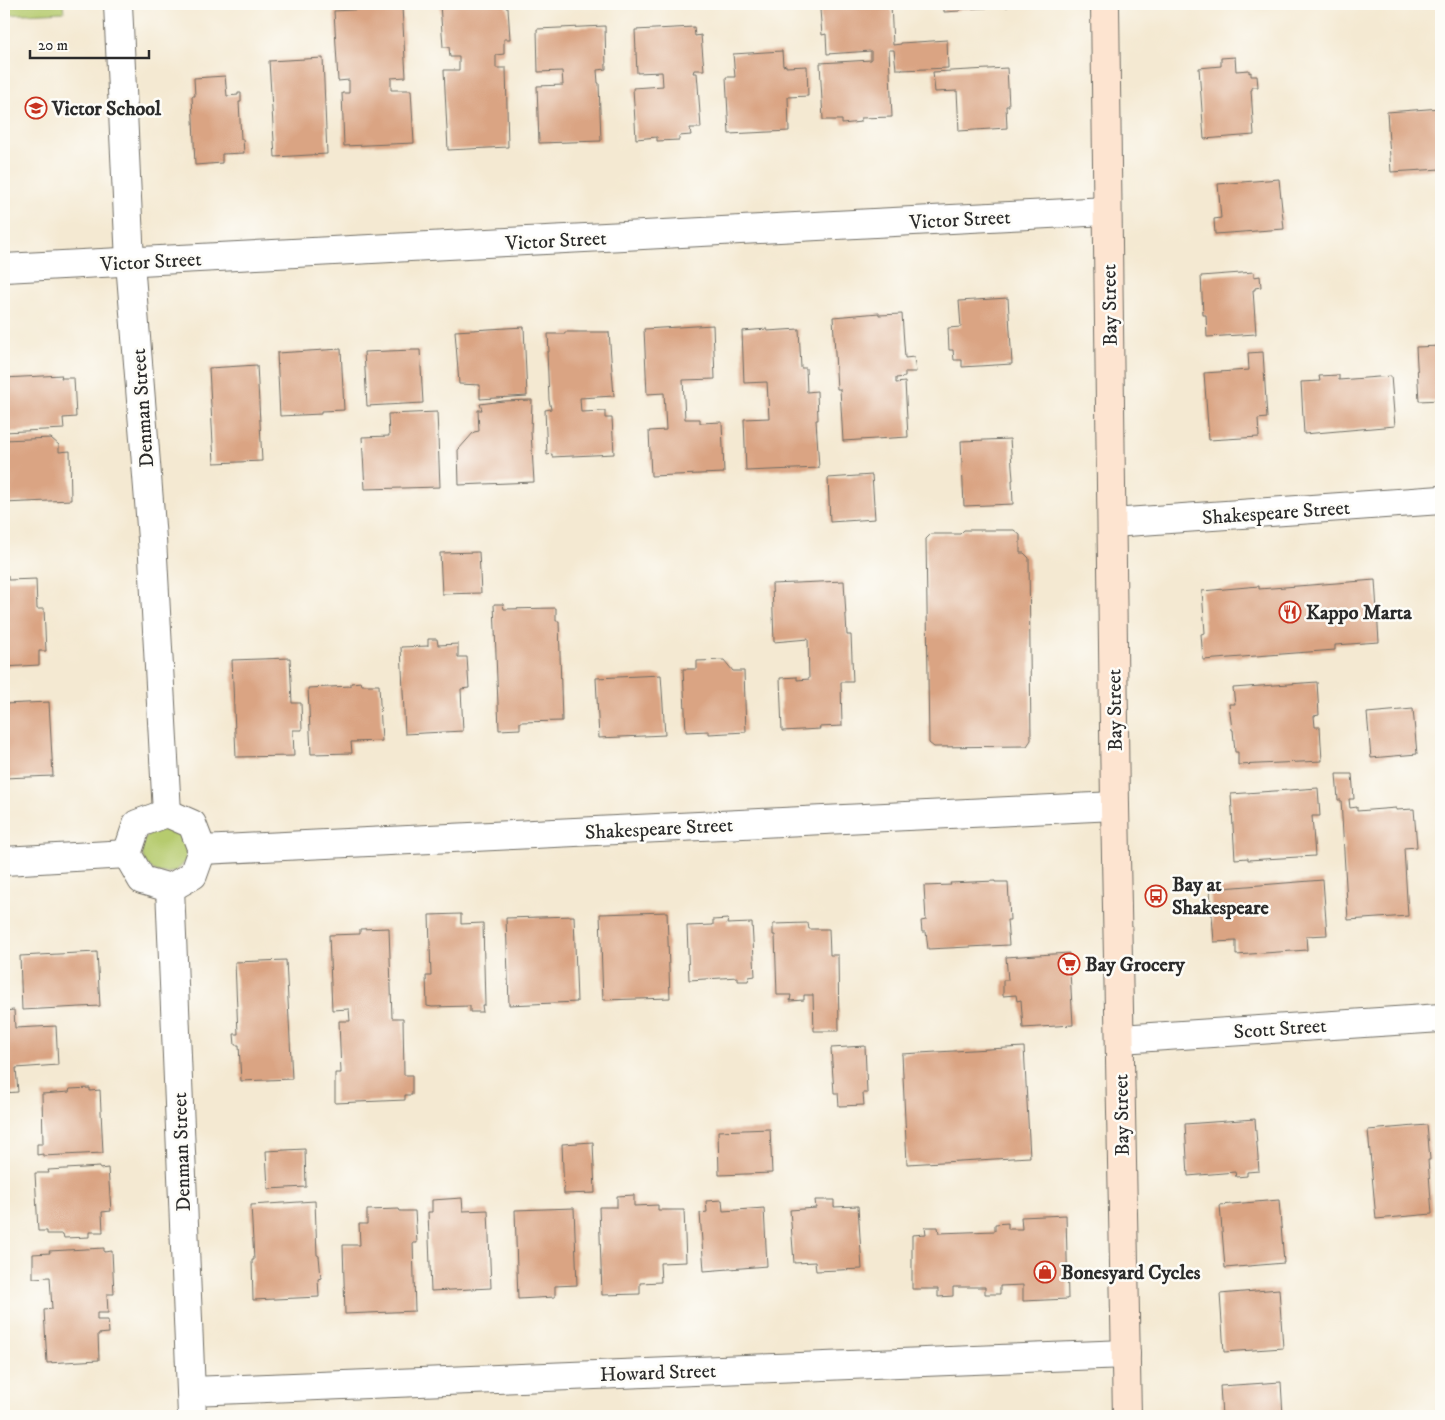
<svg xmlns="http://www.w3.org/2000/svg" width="1445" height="1420" font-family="'IM FELL DW Pica',serif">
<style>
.green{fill:#b6cb6e;stroke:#707b4c}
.building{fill:#daa483}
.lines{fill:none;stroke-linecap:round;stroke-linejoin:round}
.street-casing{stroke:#716e65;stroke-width:30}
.secondary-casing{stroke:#716e65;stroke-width:30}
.street{stroke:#fff;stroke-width:28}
.secondary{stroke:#fde4d0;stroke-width:28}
.labels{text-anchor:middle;stroke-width:5;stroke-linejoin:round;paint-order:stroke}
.poi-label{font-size:20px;font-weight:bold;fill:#2b2b2b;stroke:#fdfcf7;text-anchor:start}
.street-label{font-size:20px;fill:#2b2b2b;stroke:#fdfcf7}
</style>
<rect width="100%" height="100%" fill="#fdfcf7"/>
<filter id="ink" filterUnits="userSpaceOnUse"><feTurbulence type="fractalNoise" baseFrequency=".02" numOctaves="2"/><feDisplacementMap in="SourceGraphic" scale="10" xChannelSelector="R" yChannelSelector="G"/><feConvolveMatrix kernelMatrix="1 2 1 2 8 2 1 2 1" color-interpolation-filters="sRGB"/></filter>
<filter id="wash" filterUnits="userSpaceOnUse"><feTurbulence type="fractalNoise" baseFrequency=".0096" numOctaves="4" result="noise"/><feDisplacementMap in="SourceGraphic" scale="20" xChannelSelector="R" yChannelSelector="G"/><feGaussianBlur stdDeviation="1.12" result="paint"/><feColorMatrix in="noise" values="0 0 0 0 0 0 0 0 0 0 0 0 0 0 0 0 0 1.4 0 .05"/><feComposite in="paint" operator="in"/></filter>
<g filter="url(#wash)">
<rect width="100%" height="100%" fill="#f4e9d2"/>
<g class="green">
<polygon points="4,4 63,4 64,12 4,15"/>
<circle cx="165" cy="850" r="23"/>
</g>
<g id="blocks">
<g class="building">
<polygon points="440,4 506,4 506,8 508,8 510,39 504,39 504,54 496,55 496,68 506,68 508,147 448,150 444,70 459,70 459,57 450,57 449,47 443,47"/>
<polygon points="824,4 891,4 893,45 901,44 901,43 947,40 948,68 902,70 902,69 896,69 894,50 889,50 892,117 861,118 861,122 842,124 842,120 823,120 820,63 871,60 871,51 827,54 826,34 822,35 820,10 824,9"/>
<polygon points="944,4 1008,4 1008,7 960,9 960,11 944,12"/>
<polygon points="402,7 406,77 391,78 391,90 411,90 414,143 344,146 342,93 349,93 349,80 338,81 334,11"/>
<polygon points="605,26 606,69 597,70 598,83 599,83 601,141 539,143 537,86 563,85 562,71 538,72 537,29"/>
<polygon points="694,27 695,36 701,35 704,70 694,70 693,73 697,73 698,85 701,128 690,128 691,135 679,136 679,140 657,141 657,137 636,139 633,88 663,86 662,72 637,73 635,30"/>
<polygon points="782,51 783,66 786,65 786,67 807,66 808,96 788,97 789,131 729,134 726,77 735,77 733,54"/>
<polygon points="1235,57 1236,71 1249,70 1249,73 1251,72 1251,76 1257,76 1258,87 1252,87 1252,90 1251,90 1254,135 1204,139 1199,68 1221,66 1221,58"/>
<polygon points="323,58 327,154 275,157 269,61"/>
<polygon points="1007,68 1009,106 1006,106 1007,128 959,131 957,91 935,92 933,72"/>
<polygon points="225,76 227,96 238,95 238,93 241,93 241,102 239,102 241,139 243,139 244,153 222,154 222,163 195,165 192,96 195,96 194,78"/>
<polygon points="1441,108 1441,169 1391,172 1387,112"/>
<polygon points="1279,179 1284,229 1215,234 1214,219 1221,218 1218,184"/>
<polygon points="1254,272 1254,277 1260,276 1261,287 1255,288 1255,290 1253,290 1256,334 1207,337 1206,315 1203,315 1201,276"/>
<polygon points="1008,298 1012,364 962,367 962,360 954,360 953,350 949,350 948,328 961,327 959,301"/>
<polygon points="879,313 879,315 902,314 905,358 914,357 916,372 905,372 905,377 896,378 896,383 905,382 908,437 843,441 840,389 837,389 833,317"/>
<polygon points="713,325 715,379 683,380 685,419 700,419 700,423 722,422 724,473 651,476 649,431 666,430 664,393 647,394 644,329"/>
<polygon points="524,327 527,396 480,399 480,385 459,384 455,331"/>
<polygon points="767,329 767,331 799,329 801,368 806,368 807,392 817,391 818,420 816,420 819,468 746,471 744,419 769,418 767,382 744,383 742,331"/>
<polygon points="565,332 609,332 614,396 580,398 581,412 605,411 605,418 612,418 614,454 552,457 552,454 547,455 545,410 551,409 549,400 547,352 549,352 548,334 565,334"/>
<polygon points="1441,346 1441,400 1419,401 1416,347"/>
<polygon points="341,349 344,410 321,411 321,414 280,416 277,353"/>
<polygon points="413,350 420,350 423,403 367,406 364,352"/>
<polygon points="1263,352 1267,418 1258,419 1259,437 1209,440 1204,373 1249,370 1248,353"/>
<polygon points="257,365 262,461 214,463 209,368"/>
<polygon points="62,375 61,378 74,378 76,417 63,418 64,429 4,432 4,378"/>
<polygon points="1339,375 1339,380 1391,376 1395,426 1304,434 1301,382 1320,381 1319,376"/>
<polygon points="532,400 531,432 534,482 459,485 458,450 474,432 479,431 478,410 482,410 480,404 503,401"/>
<polygon points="437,412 440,487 365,489 362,437 389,436 388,414"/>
<polygon points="51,438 59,445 59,452 70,451 71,500 4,503 4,440"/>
<polygon points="1010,439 1013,480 1012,480 1013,504 964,506 961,441"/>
<polygon points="872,475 875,519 830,522 828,478"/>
<polygon points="964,530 1014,530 1020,535 1020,553 1024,553 1029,558 1031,740 1027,746 934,747 929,743 926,539 931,534 960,534"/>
<polygon points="479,552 481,593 442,594 440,553"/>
<polygon points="8,576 8,580 36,579 37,609 44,609 46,651 39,651 39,665 4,667 4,577"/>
<polygon points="1375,580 1379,642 1335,645 1335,650 1203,660 1201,634 1205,633 1202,591 1259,586 1259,589"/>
<polygon points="844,581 847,635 851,635 853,682 841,682 842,726 819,727 820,729 782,731 780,678 797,677 797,680 809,679 808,639 774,642 772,584"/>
<polygon points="494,604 503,604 504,609 556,608 556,621 559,621 562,721 520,722 520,729 499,730"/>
<polygon points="428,639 437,639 438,645 458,644 458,657 467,657 469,688 461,689 463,731 405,734 401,647 428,646"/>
<polygon points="290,658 292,703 301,703 302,730 293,730 294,756 236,757 232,660"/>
<polygon points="724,660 733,671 744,671 746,732 709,734 709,731 686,732 683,669 697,669 697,661"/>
<polygon points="661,675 665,735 599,738 596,678"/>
<polygon points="361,682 362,685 379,685 382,741 351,742 352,753 311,754 308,688 351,686 351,683"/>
<polygon points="1317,682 1319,715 1314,716 1315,727 1320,727 1322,761 1238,765 1238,752 1235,752 1233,730 1232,730 1229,704 1235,704 1233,688"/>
<polygon points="49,702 53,776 4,778 4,704"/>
<polygon points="1413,709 1417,754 1371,758 1367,713"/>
<polygon points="1336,774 1352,774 1354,799 1349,799 1350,808 1357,807 1357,811 1396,808 1396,810 1414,809 1417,847 1404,848 1408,916 1348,920 1341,800 1338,800"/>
<polygon points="1318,788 1320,816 1312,816 1315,856 1248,860 1248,858 1235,859 1231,794"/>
<polygon points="1323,880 1327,935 1306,936 1307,950 1236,955 1236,941 1214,942 1210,889"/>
<polygon points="995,881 995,882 1008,882 1010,920 1007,920 1009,945 928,949 926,932 922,932 921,921 926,920 924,886 951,885 950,883"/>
<polygon points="667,912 670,998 603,1000 600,914"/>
<polygon points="461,914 461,924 483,923 485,1005 482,1005 483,1012 470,1012 470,1006 432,1007 427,1006 426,976 431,976 429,915"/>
<polygon points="574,916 577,1002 509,1005 506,918"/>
<polygon points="728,919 727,924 752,923 755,976 749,977 748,981 738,981 738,977 689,980 687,926 713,925 713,920"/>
<polygon points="808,923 809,929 829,929 830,955 838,955 839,1031 814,1031 813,995 804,995 804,1000 790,1001 791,995 777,995 775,935 773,935 773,924"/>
<polygon points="389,928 392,1018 403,1018 404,1075 412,1075 412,1095 405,1095 405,1100 335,1103 335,1073 341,1073 339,1021 350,1021 349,1009 332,1010 329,935 360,934 360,929"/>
<polygon points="97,952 100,1006 22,1010 20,956"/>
<polygon points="1069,953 1073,1025 1023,1028 1021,1000 1017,1001 1016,995 1003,996 1003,980 1008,980 1006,957"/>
<polygon points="286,960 292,1079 241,1081 239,1045 235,1045 234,1034 238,1034 235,962"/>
<polygon points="14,1010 15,1028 56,1026 58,1065 16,1068 18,1092 4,1093 4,1011"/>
<polygon points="865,1046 867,1093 863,1093 864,1105 839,1106 838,1093 834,1093 831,1048"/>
<polygon points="1024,1047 1030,1157 907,1164 902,1054"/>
<polygon points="90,1088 90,1091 100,1090 103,1153 43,1156 43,1154 37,1155 37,1144 43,1144 42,1094 69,1092 70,1089"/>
<polygon points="1255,1119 1259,1171 1247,1172 1247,1176 1236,1177 1235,1172 1188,1176 1185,1124"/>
<polygon points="1427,1125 1430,1160 1428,1160 1432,1214 1376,1219 1368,1130"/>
<polygon points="770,1129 772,1173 719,1175 718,1131"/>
<polygon points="593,1142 595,1193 564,1194 562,1144"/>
<polygon points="305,1149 306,1187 268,1189 266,1151"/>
<polygon points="100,1167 100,1169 108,1168 111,1211 102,1212 103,1232 89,1232 89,1237 64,1238 63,1234 47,1234 47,1231 38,1231 35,1173 49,1173 48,1170"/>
<polygon points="634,1195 634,1206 658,1205 658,1210 684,1210 686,1262 660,1263 661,1282 640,1283 640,1294 602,1295 599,1207 617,1207 617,1196"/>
<polygon points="462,1198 463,1211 488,1210 491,1288 431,1291 428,1212 432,1212 432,1200"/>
<polygon points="722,1200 723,1211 764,1208 767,1266 704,1271 700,1213 707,1212 706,1201"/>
<polygon points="815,1200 834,1200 834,1207 858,1206 862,1269 816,1271 815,1262 794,1263 790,1210 816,1208"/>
<polygon points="1279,1200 1284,1263 1225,1268 1220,1205"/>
<polygon points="315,1201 317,1255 319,1256 321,1278 318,1279 319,1297 253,1300 252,1260 254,1260 251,1205"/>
<polygon points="574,1208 577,1285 555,1286 555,1297 518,1299 515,1210"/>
<polygon points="399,1209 400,1211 415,1211 417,1243 413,1243 415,1311 345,1314 343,1245 360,1245 359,1224 367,1224 367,1210"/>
<polygon points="1066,1215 1068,1299 1023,1301 1023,1285 1000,1286 1000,1294 985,1294 985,1287 953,1287 953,1296 938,1297 938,1289 912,1289 912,1235 926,1234 925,1227 938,1227 939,1233 995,1231 995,1224 1008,1223 1008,1229 1022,1229 1021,1217"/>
<polygon points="104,1248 104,1252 112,1251 114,1294 107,1294 108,1313 97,1313 97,1320 108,1320 109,1333 98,1334 99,1360 47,1363 44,1310 52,1309 50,1277 33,1278 33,1254 50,1253 49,1251"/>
<polygon points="1279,1289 1283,1348 1224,1352 1220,1294"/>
<polygon points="1281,1382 1283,1416 1222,1416 1220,1386"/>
</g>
</g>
</g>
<g filter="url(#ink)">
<use href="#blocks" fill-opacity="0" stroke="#716e65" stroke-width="1"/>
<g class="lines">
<g class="street-casing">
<g id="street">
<polyline points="118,4 130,262 152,539 167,813"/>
<polyline points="4,268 1107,211"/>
<polyline points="1112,523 1441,500"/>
<polygon points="167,813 192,824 202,850 193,875 170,888 142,880 127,854 137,824"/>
<polyline points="202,850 1115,806"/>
<polyline points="4,861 127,854"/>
<polyline points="170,888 192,1416"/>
<polyline points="1120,1039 1441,1018"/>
<polyline points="191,1391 1126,1354"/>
</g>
</g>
<g class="secondary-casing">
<polyline id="secondary" points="1105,4 1115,806 1127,1416"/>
</g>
<use href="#street" class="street"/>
<use href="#secondary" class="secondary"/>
</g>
</g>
<defs>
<g id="school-ring" transform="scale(1.125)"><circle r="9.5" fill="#fdfcf7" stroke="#c8321e" stroke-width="1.5"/><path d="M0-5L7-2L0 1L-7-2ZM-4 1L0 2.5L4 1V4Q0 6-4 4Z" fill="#c8321e"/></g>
<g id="restaurant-ring" transform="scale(1.125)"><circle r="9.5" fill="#fdfcf7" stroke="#c8321e" stroke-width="1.5"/><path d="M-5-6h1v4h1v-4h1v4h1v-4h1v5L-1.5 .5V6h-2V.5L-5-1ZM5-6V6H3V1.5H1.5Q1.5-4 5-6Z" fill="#c8321e"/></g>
<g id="bus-ring" transform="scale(1.125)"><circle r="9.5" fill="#fdfcf7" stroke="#c8321e" stroke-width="1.5"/><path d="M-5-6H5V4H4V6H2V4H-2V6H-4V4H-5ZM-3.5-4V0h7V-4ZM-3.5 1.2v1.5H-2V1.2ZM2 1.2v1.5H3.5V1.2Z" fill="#c8321e"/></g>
<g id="supermarket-ring" transform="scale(1.125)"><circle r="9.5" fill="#fdfcf7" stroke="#c8321e" stroke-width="1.5"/><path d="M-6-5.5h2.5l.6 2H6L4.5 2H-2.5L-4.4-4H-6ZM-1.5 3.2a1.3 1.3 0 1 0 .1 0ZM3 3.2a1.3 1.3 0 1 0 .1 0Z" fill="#c8321e"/></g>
<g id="shop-ring" transform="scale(1.125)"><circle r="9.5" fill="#fdfcf7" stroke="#c8321e" stroke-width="1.5"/><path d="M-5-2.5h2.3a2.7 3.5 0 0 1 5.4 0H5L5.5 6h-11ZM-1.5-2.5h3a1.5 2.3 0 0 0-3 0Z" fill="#c8321e"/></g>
</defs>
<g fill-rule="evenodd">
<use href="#school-ring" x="36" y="108"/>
<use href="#restaurant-ring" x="1290" y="612"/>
<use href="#bus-ring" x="1156" y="896"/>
<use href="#supermarket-ring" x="1069" y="964"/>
<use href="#shop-ring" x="1045" y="1272"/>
</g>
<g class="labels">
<g class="poi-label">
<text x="52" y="115">Victor School</text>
<text x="1306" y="619">Kappo Marta</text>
<text x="1172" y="891">Bay at<tspan x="1172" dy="23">Shakespeare</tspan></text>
<text x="1085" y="971">Bay Grocery</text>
<text x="1061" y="1279">Bonesyard Cycles</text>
</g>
<g class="street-label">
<text transform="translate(960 219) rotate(-3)" y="7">Victor Street</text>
<text transform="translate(556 240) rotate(-3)" y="7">Victor Street</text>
<text transform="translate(151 261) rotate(-3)" y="7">Victor Street</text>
<text transform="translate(1109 305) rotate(-91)" y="7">Bay Street</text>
<text transform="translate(142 408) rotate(-94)" y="7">Denman Street</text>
<text transform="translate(1276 512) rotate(-4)" y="7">Shakespeare Street</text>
<text transform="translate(1114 710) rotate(-91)" y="7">Bay Street</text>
<text transform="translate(659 828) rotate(-3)" y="7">Shakespeare Street</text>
<text transform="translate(1280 1028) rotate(-4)" y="7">Scott Street</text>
<text transform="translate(1121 1115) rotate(-91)" y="7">Bay Street</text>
<text transform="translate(181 1152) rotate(-92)" y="7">Denman Street</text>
<text transform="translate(658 1372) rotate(-2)" y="7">Howard Street</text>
</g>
</g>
<rect width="1445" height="1420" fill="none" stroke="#fdfcf7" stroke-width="20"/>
<path d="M30 50v8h119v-8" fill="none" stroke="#2b2b2b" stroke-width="2.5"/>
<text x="38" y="50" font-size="15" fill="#2b2b2b" stroke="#fdfcf7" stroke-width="4" paint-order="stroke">20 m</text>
</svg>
